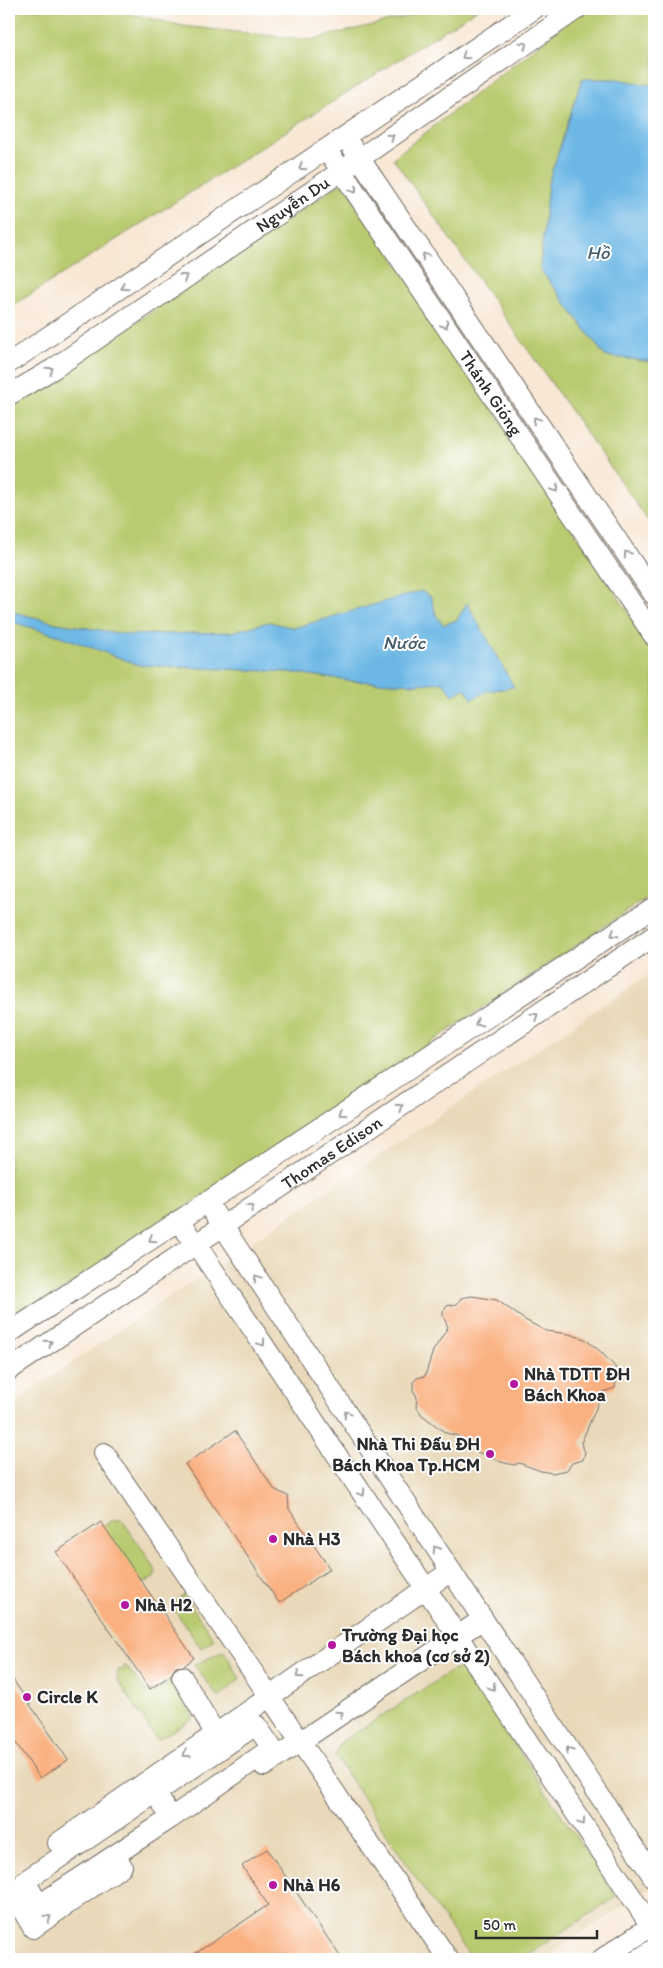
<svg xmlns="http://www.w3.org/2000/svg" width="663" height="1968" font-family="Itim,sans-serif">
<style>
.built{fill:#e9d9ba}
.green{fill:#b9cb6f;stroke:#727b4d}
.water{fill:#6cb7e5;stroke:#4c7188}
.building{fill:#fab080}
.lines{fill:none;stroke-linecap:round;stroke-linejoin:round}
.minor-casing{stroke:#736d66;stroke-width:22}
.minor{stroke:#fff;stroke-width:20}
.oneway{stroke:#a0a0a0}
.poi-dot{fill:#b5179e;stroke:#fff;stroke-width:2}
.labels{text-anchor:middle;stroke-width:4;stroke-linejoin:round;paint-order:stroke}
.street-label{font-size:18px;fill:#2b2b2b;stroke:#fff}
.poi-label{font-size:18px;font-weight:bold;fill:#2b2b2b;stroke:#fff;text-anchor:start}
.water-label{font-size:19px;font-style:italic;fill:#425c6c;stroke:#fff}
</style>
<rect width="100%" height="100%" fill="#fff"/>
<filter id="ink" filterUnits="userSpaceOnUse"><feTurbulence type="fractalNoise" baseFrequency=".02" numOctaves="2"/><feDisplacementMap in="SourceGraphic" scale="10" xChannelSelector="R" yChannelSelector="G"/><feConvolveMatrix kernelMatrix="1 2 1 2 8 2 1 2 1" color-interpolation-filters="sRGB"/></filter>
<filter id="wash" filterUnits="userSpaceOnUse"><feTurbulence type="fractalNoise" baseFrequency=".0096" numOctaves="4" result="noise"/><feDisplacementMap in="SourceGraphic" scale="20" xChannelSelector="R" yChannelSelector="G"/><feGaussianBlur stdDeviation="1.12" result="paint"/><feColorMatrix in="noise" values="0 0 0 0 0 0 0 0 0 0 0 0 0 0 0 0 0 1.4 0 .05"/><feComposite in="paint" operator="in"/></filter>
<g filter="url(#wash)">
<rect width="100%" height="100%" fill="#f8e7d4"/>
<polygon class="built" points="654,971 654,1885 544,1959 9,1959 9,1405"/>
<g class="green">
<polygon points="9,9 110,9 183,26 310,40 406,17 425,9 478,9 9,308"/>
<polygon points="584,9 654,9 654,86 618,79 582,79 548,184 540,269 605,356 654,362 654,529 393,158"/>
<polygon points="343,182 654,651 654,893 9,1326 9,621 60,636 139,665 289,672 354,681 416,684 443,682 453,695 465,688 472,698 487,691 513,687 467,604 457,620 443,625 436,615 431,597 294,628 269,622 231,632 130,635 56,623 9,611 9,408"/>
<polygon points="114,1520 122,1520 153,1565 156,1572 154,1578 140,1584 100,1528"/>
<polygon points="184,1595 214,1639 201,1648 171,1605"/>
<polygon points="224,1651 240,1679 219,1698 194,1665"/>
<polygon points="125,1665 147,1692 156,1691 170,1682 194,1718 157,1740 117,1679 118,1670 123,1670"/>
<polygon points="463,1667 616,1897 521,1959 472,1959 414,1875 335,1756 341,1742 450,1672"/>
</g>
<g class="water">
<polygon points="582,79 618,79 654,86 654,362 605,356 540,269 548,184"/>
<polygon points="421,591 431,597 436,615 443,625 457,620 467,603 514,687 487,691 472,699 465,688 453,695 443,682 416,684 354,681 289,672 139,665 60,636 9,621 9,611 56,623 130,635 231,632 269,622 294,628"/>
</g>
<g id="blocks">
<g class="building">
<polygon points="472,1296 497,1300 525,1320 546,1331 569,1334 585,1339 600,1351 616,1368 613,1370 616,1382 615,1388 603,1392 581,1443 585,1452 583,1460 572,1463 567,1470 552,1473 541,1471 519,1463 514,1465 501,1462 477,1452 458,1436 446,1433 422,1415 416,1406 417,1397 413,1390 413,1382 417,1378 425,1376 433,1351 448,1327 443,1316 443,1311 447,1306 457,1304 461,1298"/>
<polygon points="235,1431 274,1489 288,1496 289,1509 330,1569 279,1603 185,1464"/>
<polygon points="101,1522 194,1658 184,1666 176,1667 171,1675 150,1689 56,1552"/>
<polygon points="9,1674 68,1760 40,1778 9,1733"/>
<polygon points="267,1849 342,1959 187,1959 268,1905 242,1866"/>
</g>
</g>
</g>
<g filter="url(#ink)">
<use href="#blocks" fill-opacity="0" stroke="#736d66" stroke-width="1"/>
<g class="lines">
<g class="minor-casing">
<g id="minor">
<polyline points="352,147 654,595"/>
<path id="s1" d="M334,160L654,636"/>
<polyline points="9,363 534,9"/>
<path id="s2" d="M9,395L53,369L577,9"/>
<polyline points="207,1202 654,1878"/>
<polyline points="178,1221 196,1244 651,1926"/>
<polyline points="9,1333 654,907"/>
<path id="s3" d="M9,1370L654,936"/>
<polyline points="104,1453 448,1959"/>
<polyline points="182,1677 215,1733"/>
<polyline points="264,1766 483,1619"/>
<polyline points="156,1793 171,1818 272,1748 256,1725 25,1881 39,1905 171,1818"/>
<polyline points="58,1843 451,1571"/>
<polyline points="9,1887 33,1928 122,1866"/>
<polyline points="602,1959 654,1924"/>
<polyline points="639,1959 654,1949"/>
</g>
</g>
<use href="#minor" class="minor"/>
</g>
<defs><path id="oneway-chevron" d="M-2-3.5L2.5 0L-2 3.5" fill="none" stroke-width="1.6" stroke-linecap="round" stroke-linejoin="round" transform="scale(1.25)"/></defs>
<g class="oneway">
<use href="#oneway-chevron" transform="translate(524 45) rotate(-35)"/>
<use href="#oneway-chevron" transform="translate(465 56) rotate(146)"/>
<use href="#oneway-chevron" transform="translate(391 137) rotate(-35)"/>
<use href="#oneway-chevron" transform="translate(302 167) rotate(146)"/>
<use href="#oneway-chevron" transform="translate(354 190) rotate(56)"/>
<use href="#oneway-chevron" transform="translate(425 256) rotate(-124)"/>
<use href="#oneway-chevron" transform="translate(184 277) rotate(-34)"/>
<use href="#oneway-chevron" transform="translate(124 287) rotate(146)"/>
<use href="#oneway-chevron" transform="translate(445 325) rotate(56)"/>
<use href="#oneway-chevron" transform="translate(50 370) rotate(-34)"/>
<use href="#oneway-chevron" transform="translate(536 420) rotate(-124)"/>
<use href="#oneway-chevron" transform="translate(555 489) rotate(56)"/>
<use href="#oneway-chevron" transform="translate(627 554) rotate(-124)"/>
<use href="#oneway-chevron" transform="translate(614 934) rotate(147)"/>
<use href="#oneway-chevron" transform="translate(535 1016) rotate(-34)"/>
<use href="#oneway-chevron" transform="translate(478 1023) rotate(147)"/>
<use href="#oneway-chevron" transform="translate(400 1107) rotate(-34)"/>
<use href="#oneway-chevron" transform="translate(342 1113) rotate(147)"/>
<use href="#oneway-chevron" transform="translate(251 1207) rotate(-34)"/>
<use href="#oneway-chevron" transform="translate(152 1239) rotate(147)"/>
<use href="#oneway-chevron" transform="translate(257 1278) rotate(-124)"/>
<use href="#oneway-chevron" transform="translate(49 1343) rotate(-34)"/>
<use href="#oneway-chevron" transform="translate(262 1343) rotate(56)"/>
<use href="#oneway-chevron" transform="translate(347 1414) rotate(-124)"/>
<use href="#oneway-chevron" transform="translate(362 1493) rotate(56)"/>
<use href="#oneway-chevron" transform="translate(436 1549) rotate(-123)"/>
<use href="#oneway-chevron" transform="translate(299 1675) rotate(145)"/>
<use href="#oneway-chevron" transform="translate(492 1687) rotate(56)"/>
<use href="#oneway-chevron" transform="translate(340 1714) rotate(-34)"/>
<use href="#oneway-chevron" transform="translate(569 1750) rotate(-123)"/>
<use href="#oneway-chevron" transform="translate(186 1754) rotate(145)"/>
<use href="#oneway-chevron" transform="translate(582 1822) rotate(56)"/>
<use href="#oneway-chevron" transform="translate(48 1918) rotate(-35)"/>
</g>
</g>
<g class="poi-dot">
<circle cx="514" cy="1384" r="5"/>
<circle cx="490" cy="1454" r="5"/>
<circle cx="273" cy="1539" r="5"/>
<circle cx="125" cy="1605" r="5"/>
<circle cx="332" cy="1645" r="5"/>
<circle cx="27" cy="1697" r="5"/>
<circle cx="273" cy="1885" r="5"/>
</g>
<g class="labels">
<g class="street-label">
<text dy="6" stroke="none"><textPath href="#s2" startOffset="342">Nguyễn Du</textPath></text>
<text dy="6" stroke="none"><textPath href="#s1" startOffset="281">Thánh Gióng</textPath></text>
<text dy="6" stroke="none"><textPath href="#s3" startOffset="389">Thomas Edison</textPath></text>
</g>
<g class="poi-label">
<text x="524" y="1380">Nhà TDTT ĐH<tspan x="524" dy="21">Bách Khoa</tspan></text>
<text x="480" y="1450" text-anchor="end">Nhà Thi Đấu ĐH<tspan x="480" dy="21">Bách Khoa Tp.HCM</tspan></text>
<text x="283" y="1545">Nhà H3</text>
<text x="135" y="1611">Nhà H2</text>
<text x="342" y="1641">Trường Đại học<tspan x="342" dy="21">Bách khoa (cơ sở 2)</tspan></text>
<text x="37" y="1703">Circle K</text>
<text x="283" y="1891">Nhà H6</text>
</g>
<g class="water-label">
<text x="598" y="259">Hồ</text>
<text x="404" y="649">Nước</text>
</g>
</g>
<rect width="663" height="1968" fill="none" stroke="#fff" stroke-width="30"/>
<path d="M476 1930v8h121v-8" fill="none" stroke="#2b2b2b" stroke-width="2.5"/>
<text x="483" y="1930" font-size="15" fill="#2b2b2b" stroke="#ffffff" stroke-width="4" paint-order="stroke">50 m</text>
</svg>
